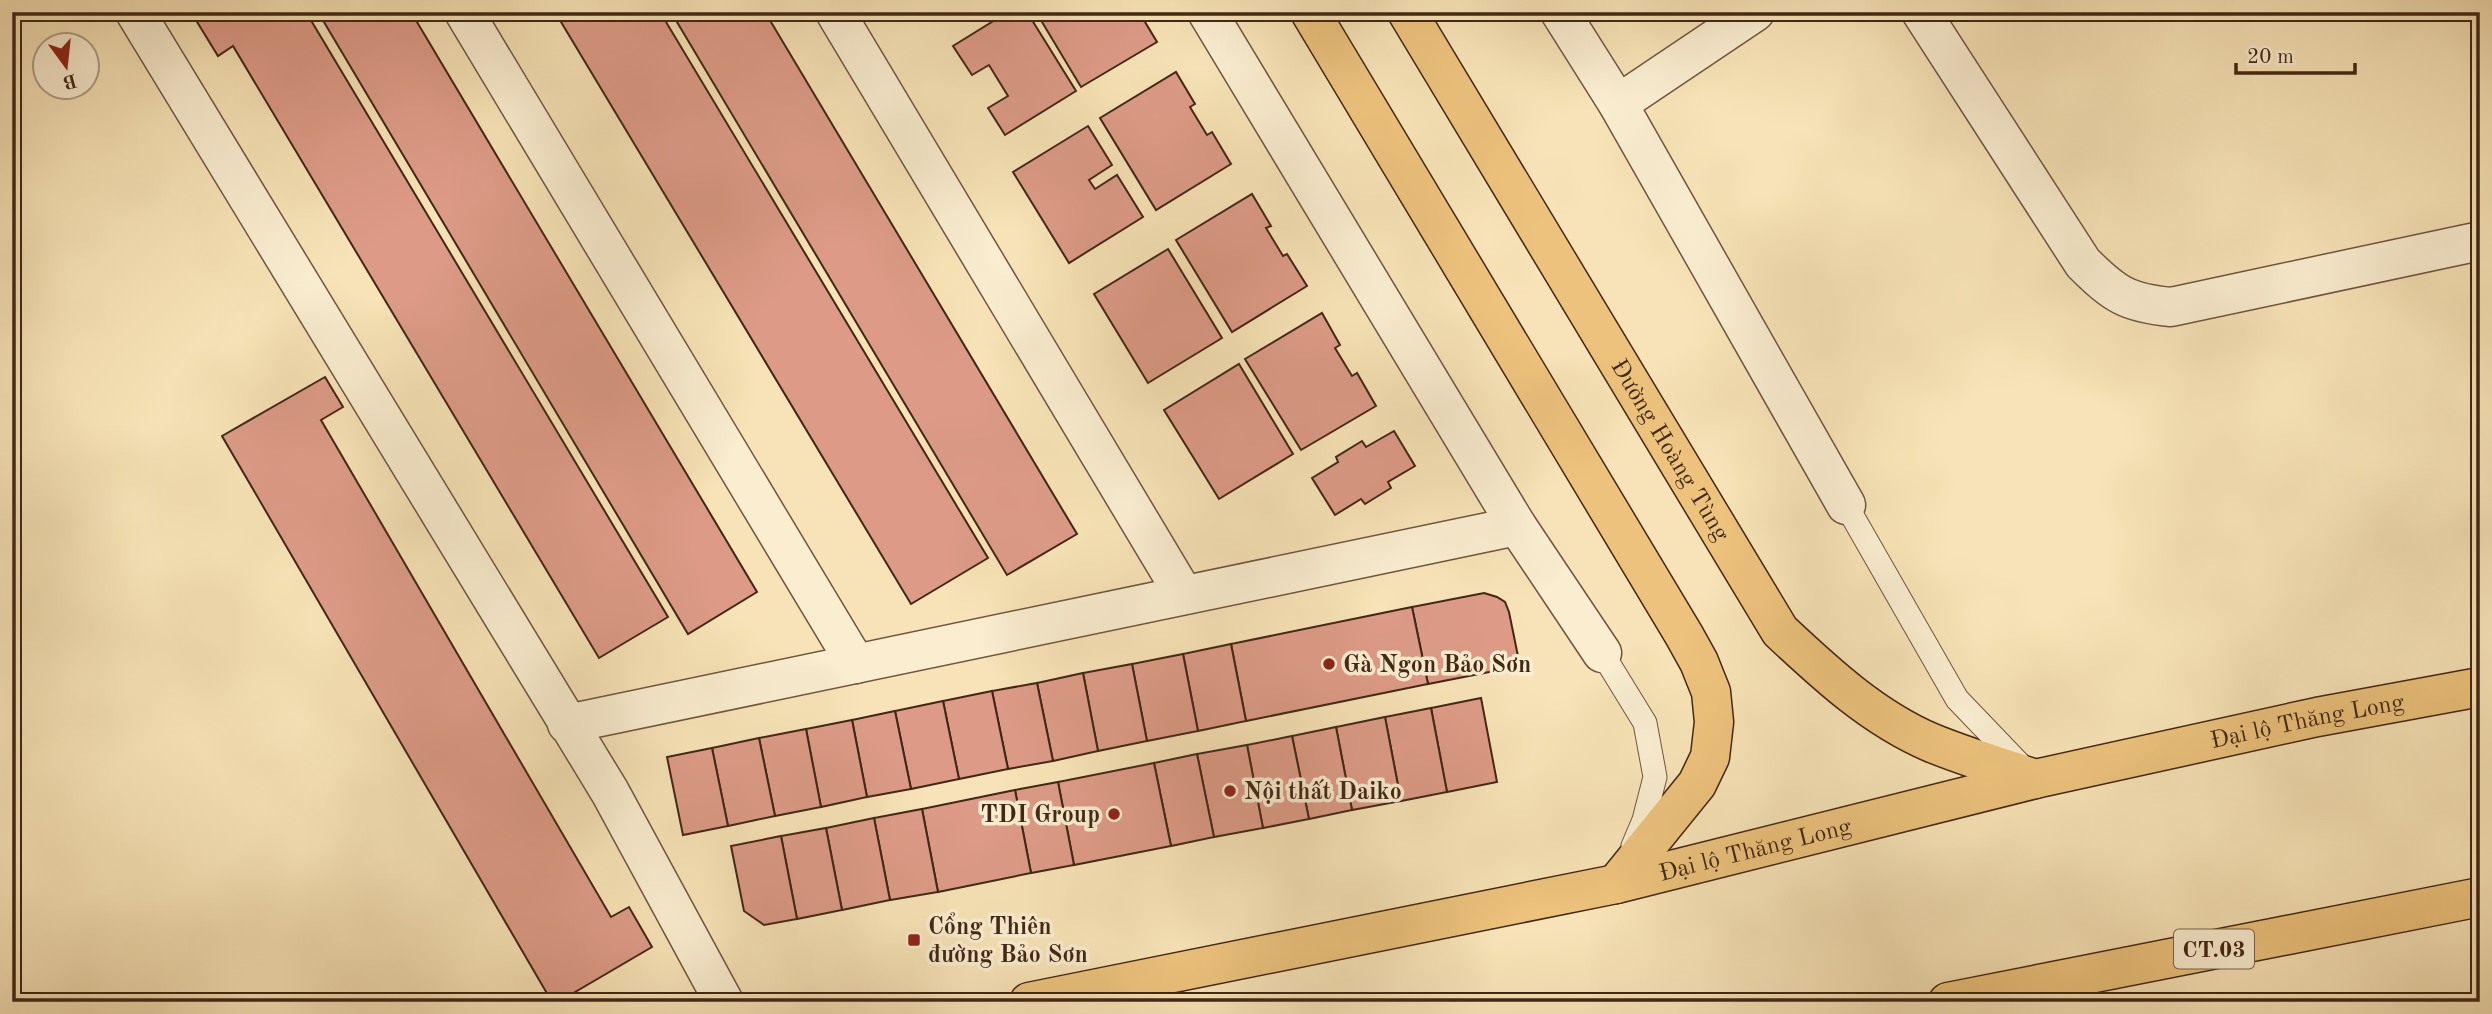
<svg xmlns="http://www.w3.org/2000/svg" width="2492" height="1014" font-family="'Old Standard TT',serif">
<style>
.building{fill:#dd9b87;stroke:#412715;stroke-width:2}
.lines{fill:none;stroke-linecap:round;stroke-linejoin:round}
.service-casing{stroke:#6e563e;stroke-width:25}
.minor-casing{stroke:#6e563e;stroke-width:41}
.primary-casing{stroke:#412715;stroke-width:41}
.motorway-casing{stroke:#412715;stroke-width:41}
.service{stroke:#faedd0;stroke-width:23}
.minor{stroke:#faedd0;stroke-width:38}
.primary{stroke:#ecc27c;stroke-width:38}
.motorway{stroke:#ecc27c;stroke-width:38}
.poi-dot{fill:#8f2418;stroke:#faedd0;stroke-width:2.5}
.labels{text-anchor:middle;stroke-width:7;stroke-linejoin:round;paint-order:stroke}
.shield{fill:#faedd0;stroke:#78624d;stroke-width:2}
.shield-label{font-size:23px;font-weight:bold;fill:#412715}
.street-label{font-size:24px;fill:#412715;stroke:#faedd0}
.poi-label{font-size:24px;font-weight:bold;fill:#412715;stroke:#faedd0;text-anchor:start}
</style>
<rect width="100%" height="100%" fill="#f7e3b7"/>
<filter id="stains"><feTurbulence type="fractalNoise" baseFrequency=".00286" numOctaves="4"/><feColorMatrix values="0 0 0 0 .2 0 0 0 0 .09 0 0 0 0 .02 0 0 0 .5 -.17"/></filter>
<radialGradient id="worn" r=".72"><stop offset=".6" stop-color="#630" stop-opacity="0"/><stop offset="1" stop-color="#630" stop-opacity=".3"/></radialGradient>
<g class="building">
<polygon points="191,12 306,12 668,617 599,658 233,46 218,56"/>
<polygon points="318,12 411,12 757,592 688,634"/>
<polygon points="555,12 660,12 988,558 911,604"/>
<polygon points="671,12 765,12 1077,534 1007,575"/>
<polygon points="919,12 936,12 924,20"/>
<polygon points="1008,12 1027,12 1076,91 1005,135 988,108 1008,96 989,65 972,75 953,46"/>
<polygon points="1036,12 1139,12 1157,42 1081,87"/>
<polygon points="1176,72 1195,104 1190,107 1207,135 1212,132 1231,164 1156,210 1100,118"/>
<polygon points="1088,126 1112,165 1089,180 1095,189 1117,175 1143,217 1069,263 1013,172"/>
<polygon points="1252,194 1271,226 1266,228 1283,256 1287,254 1307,286 1232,332 1176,240"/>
<polygon points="1168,249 1222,338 1148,383 1094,294"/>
<polygon points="1322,313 1340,345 1335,348 1352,376 1357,373 1376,406 1301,450 1245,359"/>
<polygon points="1239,364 1293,454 1219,499 1164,410"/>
<polygon points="325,377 343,407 321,420 611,917 629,907 652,947 558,1002 552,1002 222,436"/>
<polygon points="1394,431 1415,466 1388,482 1391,488 1365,504 1361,499 1335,515 1312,478 1338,462 1336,457 1362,441 1366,447"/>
<polygon points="1484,593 1497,597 1505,602 1509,612 1520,666 1428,684 1412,607"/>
<polygon points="1412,607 1428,684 1246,721 1231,644"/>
<polygon points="1231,644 1246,721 1198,731 1183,654"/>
<polygon points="1183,654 1198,731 1147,741 1132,664"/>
<polygon points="1132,664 1147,741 1098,751 1083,673"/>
<polygon points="1083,673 1098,751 1053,761 1037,683"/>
<polygon points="1037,683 1053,761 1008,769 992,691"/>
<polygon points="992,691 1008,769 959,779 943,701"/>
<polygon points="1481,698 1497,782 1447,792 1431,708"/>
<polygon points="943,701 959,779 911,789 895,711"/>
<polygon points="1431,708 1447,792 1401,801 1385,717"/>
<polygon points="895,711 911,789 867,797 852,720"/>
<polygon points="1385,717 1401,801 1352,810 1336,727"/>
<polygon points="852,720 867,797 821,807 806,729"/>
<polygon points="1336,727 1352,810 1309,819 1292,736"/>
<polygon points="806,729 821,807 775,816 759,738"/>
<polygon points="1292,736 1309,819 1263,828 1247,745"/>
<polygon points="759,738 775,816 728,826 712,748"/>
<polygon points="1247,745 1263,828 1214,837 1197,754"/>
<polygon points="712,748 728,826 683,835 667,757"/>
<polygon points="1197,754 1214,837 1171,846 1154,763"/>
<polygon points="1154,763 1171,846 1074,865 1058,782"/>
<polygon points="1058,782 1074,865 1031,873 1015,790"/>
<polygon points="1015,790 1031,873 938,892 922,809"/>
<polygon points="922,809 938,892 890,900 874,818"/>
<polygon points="874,818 890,900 842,910 826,828"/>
<polygon points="826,828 842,910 797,919 781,836"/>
<polygon points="781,836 797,919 764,925 744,911 731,846"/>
</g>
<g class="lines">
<g class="service-casing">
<g id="service">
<polyline points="1846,505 1957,699 2025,770"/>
<polyline points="1602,653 1645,723 1655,777 1644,820 1633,846"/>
</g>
</g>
<g class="minor-casing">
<g id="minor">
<polyline points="135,12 610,792 724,1002"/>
<polyline points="464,12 856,664"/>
<polyline points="835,12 1184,595"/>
<polyline points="1207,12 1517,526 1602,653"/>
<polyline points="1560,12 1618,104 1846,505"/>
<path d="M1921,12L2083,263C2114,294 2127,303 2171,307L2480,241"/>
<polyline points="1618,104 1755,12"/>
<polyline points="567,724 1517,526"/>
</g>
</g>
<g class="primary-casing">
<g id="primary">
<polyline points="1310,12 1684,635 1699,662 1711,692 1714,722 1710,757 1697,784 1616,884"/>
<path id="s1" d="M1407,12L1780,631C1826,674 1873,718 1932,743C1966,757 2001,767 2035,779"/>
<path id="s2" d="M1029,1002L1616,884L2035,779L2317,717L2480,687"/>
</g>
</g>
<g class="motorway-casing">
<polyline id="motorway" points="1948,1002 2480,897"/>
</g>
<use href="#service" class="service"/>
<use href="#minor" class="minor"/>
<use href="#primary" class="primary"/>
<use href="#motorway" class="motorway"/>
</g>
<g class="poi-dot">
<circle cx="1329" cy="664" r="7"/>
<circle cx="1230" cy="791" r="7"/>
<circle cx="1114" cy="814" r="7"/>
<rect x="907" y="933" width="14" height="14" rx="3.5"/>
</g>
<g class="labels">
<rect class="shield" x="2174" y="929.5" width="80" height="39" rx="5"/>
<g class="shield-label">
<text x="2214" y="957">CT.03</text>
</g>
<g class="street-label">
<text dy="8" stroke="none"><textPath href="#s1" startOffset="511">Đường Hoàng Tùng</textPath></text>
<text dy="8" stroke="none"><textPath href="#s2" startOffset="1309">Đại lộ Thăng Long</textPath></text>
<text dy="8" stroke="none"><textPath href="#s2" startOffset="742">Đại lộ Thăng Long</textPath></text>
</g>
<g class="poi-label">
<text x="1343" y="672">Gà Ngon Bảo Sơn</text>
<text x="1244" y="799">Nội thất Daiko</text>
<text x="1100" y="822" text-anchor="end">TDI Group</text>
<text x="928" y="934">Cổng Thiên<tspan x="928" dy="28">đường Bảo Sơn</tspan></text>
</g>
</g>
<rect width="2492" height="1014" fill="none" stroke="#f7e3b7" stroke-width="42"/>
<rect x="14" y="14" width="2464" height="986" fill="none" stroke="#412715" stroke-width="3.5"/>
<rect x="21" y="21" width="2450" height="972" fill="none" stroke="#412715" stroke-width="2"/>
<g transform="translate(66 66) rotate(165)"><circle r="33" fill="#faedd0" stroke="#b09e85" stroke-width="2"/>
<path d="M0-5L12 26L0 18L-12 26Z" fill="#8f2418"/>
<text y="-10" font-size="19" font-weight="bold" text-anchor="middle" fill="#412715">B</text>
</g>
<path d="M2236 63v10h119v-10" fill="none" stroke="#412715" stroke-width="3.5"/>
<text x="2247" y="63" font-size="21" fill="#412715" stroke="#faedd0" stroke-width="5" paint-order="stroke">20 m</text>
<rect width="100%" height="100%" filter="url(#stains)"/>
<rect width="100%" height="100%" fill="url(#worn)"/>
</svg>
